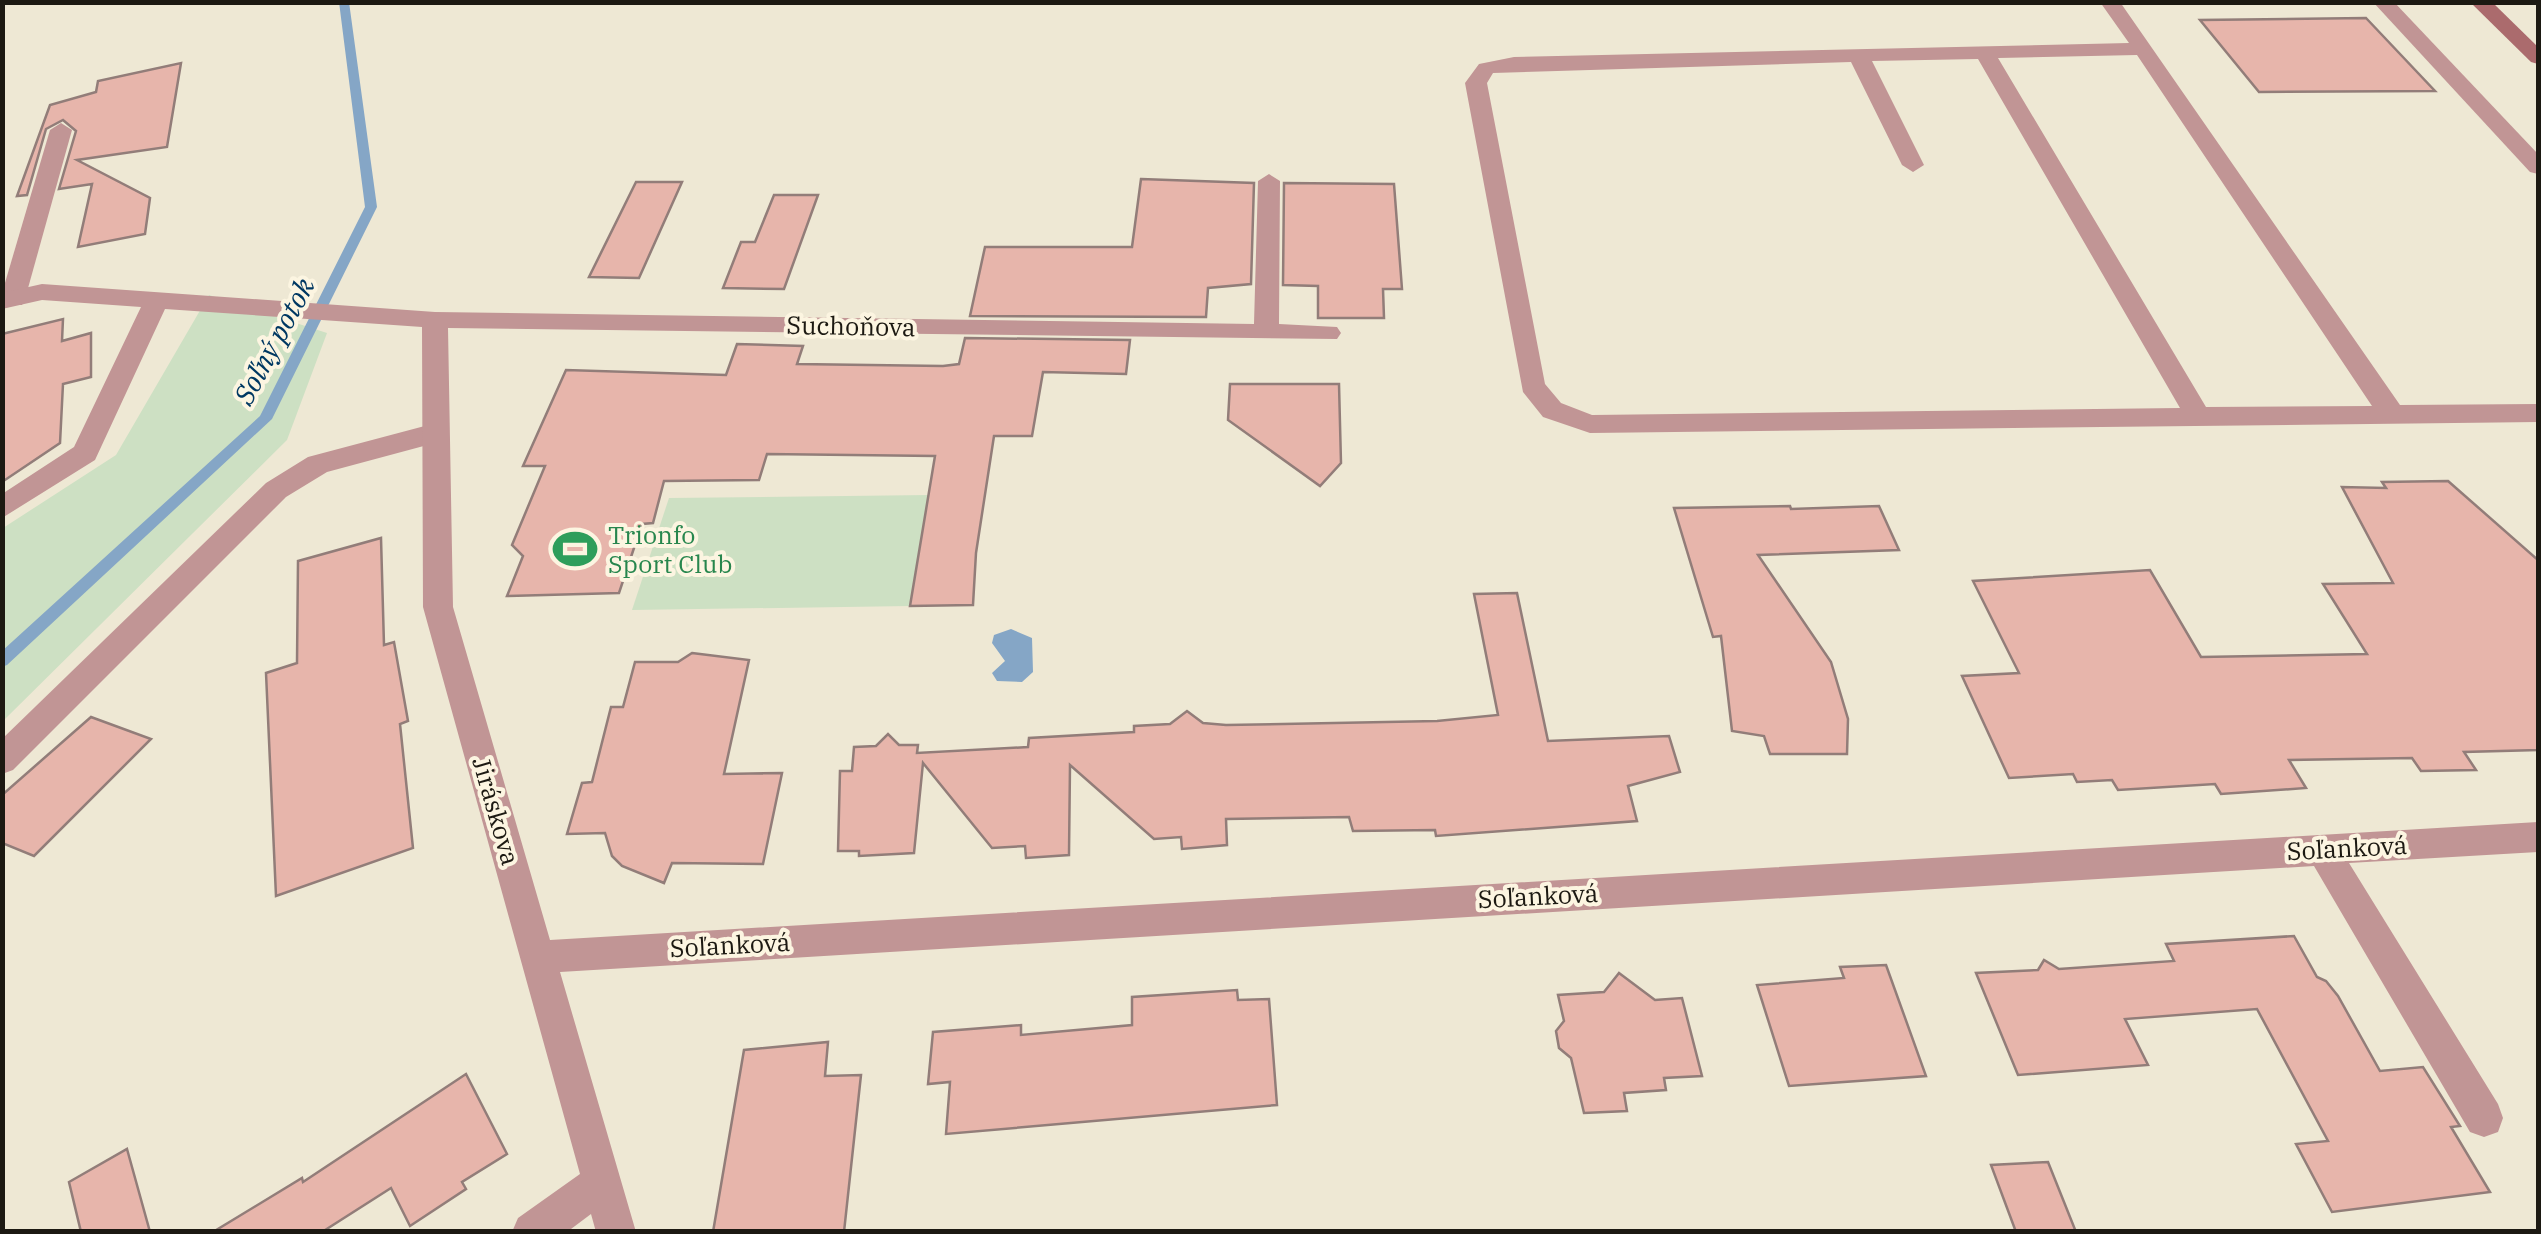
<svg xmlns="http://www.w3.org/2000/svg" width="2541" height="1234" font-family="'IBM Plex Serif',serif">
<style>
.green{fill:#cde0c3}
.water{fill:#85a6c6}
.lines{fill:none;stroke-linecap:round;stroke-linejoin:round}
.stream{fill:#85a6c6;fill-rule:evenodd}
.building{fill:#e7b5ab;stroke:#927d79;stroke-width:2.5}
.lane{fill:#c19595;fill-rule:evenodd}
.street{fill:#c19595;fill-rule:evenodd}
.secondary{fill:#ab6b6d;fill-rule:evenodd}
.labels{text-anchor:middle;stroke-width:8;stroke-linejoin:round;paint-order:stroke}
.street-label{font-size:25px;fill:#1c1912;stroke:#fcf5e1}
.leisure-label{font-size:25px;fill:#27864d;stroke:#fcf5e1;text-anchor:start}
.water-label{font-size:28px;font-style:italic;fill:#003862;stroke:#fcf5e1}
</style>
<rect width="100%" height="100%" fill="#eee8d4"/>
<g class="green">
<polygon points="209,295 327,333 287,440 3,721 3,528 116,455"/>
<polygon points="929,495 910,606 632,610 669,498"/>
</g>
<polygon class="water" points="1011,629 1032,638 1033,672 1022,682 997,681 992,673 1005,661 992,643 994,635"/>
<g class="lines">
<polygon class="stream" points="339,2 349,2 377,207 272,419 7,665 2,667 2,651 260,416 365,207"/>
</g>
<g class="building">
<polygon points="2366,18 2435,91 2259,92 2200,20"/>
<polygon points="181,63 167,147 77,160 150,198 145,234 78,247 92,184 59,189 76,131 63,120 46,129 27,195 17,196 50,105 96,92 98,81"/>
<polygon points="1141,179 1254,183 1251,284 1208,288 1206,317 970,316 985,247 1132,247"/>
<polygon points="636,182 682,182 639,278 589,277"/>
<polygon points="1284,183 1394,184 1402,289 1383,289 1384,318 1318,318 1318,286 1283,285"/>
<polygon points="774,195 818,195 784,289 723,288 741,242 755,242"/>
<polygon points="63,319 62,341 91,333 91,377 63,384 60,443 2,482 2,334"/>
<polygon points="965,338 1130,340 1126,374 1043,372 1032,436 994,436 976,553 973,605 910,606 935,456 767,454 759,480 664,481 653,523 642,524 619,593 507,596 523,556 512,545 545,466 523,466 566,370 726,375 737,344 803,346 797,364 943,366 959,364"/>
<polygon points="1230,384 1339,384 1341,463 1320,486 1228,420"/>
<polygon points="2448,481 2538,560 2538,750 2464,752 2476,770 2421,771 2412,758 2289,760 2306,788 2221,794 2215,784 2118,790 2112,780 2077,782 2073,774 2009,778 1962,676 2019,673 1973,581 2150,570 2201,657 2367,654 2323,584 2393,583 2342,487 2386,488 2382,482"/>
<polygon points="1790,506 1791,509 1879,506 1899,550 1758,555 1831,662 1848,719 1847,754 1770,754 1764,736 1732,731 1721,636 1713,637 1674,508"/>
<polygon points="381,538 384,645 394,642 408,721 400,724 413,848 276,896 266,673 297,663 298,561"/>
<polygon points="1517,593 1548,741 1669,736 1680,772 1628,786 1637,821 1436,836 1435,830 1353,831 1349,817 1226,819 1227,845 1182,849 1181,837 1154,839 1070,765 1069,855 1026,858 1025,846 992,848 923,763 914,853 859,856 859,851 838,851 840,771 852,771 854,747 876,746 888,734 899,745 918,745 917,753 1028,747 1029,738 1134,732 1134,726 1170,724 1187,711 1203,723 1226,725 1437,721 1498,715 1474,594"/>
<polygon points="692,653 749,660 724,774 782,773 763,864 672,863 664,883 622,866 612,856 605,833 567,834 582,783 592,782 611,707 623,707 635,662 678,662"/>
<polygon points="91,717 151,739 34,856 2,843 2,795"/>
<polygon points="2294,936 2317,977 2326,981 2338,996 2380,1071 2423,1067 2460,1126 2451,1127 2490,1192 2332,1212 2296,1144 2328,1141 2257,1009 2125,1019 2148,1065 2018,1075 1976,973 2038,970 2044,960 2059,969 2174,961 2166,944"/>
<polygon points="1886,965 1926,1076 1789,1086 1757,985 1844,978 1840,967"/>
<polygon points="1619,973 1655,1000 1682,998 1702,1076 1664,1078 1666,1090 1624,1093 1627,1111 1584,1113 1571,1058 1559,1048 1556,1031 1564,1021 1558,995 1604,992"/>
<polygon points="1237,990 1238,1000 1269,999 1277,1105 946,1134 950,1082 928,1084 933,1032 1021,1025 1021,1035 1132,1025 1132,997"/>
<polygon points="828,1042 825,1076 861,1075 844,1232 713,1232 744,1050"/>
<polygon points="466,1074 507,1154 462,1182 466,1189 410,1226 391,1188 322,1232 213,1232 302,1178 303,1182"/>
<polygon points="127,1149 150,1232 81,1232 69,1182"/>
<polygon points="2048,1162 2076,1232 2016,1232 1991,1165"/>
</g>
<g class="lines">
<g class="lane">
<path d="M2100,2H2120L2400,405L2538,404V422L1590,433L1543,417L1523,392L1465,83L1479,64L1514,57L2129,43ZM2137,55L2372,406L2206,407L1998,58ZM1978,59L2180,408L1592,415L1561,403L1545,384L1487,83L1493,73L1851,62L1902,165L1913,172L1924,165L1872,61Z"/>
<polygon points="2373,2 2394,2 2538,154 2538,174 2530,172"/>
<polygon points="61,123 72,130 25,299 22,305 4,305 2,293 50,130"/>
<polygon points="436,423 446,426 449,433 446,440 327,472 286,497 13,770 2,774 2,739 266,483 308,457"/>
</g>
<polygon class="street" points="1269,174 1280,181 1279,324 1337,327 1341,333 1337,339 448,328 453,607 550,940 2538,822 2538,852 2349,863 2498,1104 2503,1118 2498,1132 2484,1137 2470,1132 2314,866 560,972 636,1232 596,1232 591,1214 567,1232 512,1232 518,1218 580,1174 423,607 422,327 165,309 95,460 2,518 2,494 74,447 141,307 42,300 2,309 2,293 42,284 435,312 1254,324 1258,181"/>
<polygon class="secondary" points="2470,2 2492,2 2538,47 2538,64 2531,62"/>
</g>
<defs>
<g id="stadium-bare" transform="scale(3.45)"><path d="M0-5a6.5 5 0 1 0 0 10a6.5 5 0 1 0 0-10ZM-3.5-1.8h7v3.6h-7Z" fill="#2e9e5b" stroke="#fcf5e1" stroke-width="2.5" paint-order="stroke"/></g>
</defs>
<g fill-rule="evenodd">
<use href="#stadium-bare" x="575" y="549"/>
</g>
<g class="labels">
<g class="street-label">
<text transform="translate(851 326) rotate(1)" y="9">Suchoňova</text>
<text transform="translate(496 811) rotate(74)" y="9">Jiráskova</text>
<text transform="translate(2347 848) rotate(-3)" y="9">Soľanková</text>
<text transform="translate(1538 896) rotate(-3)" y="9">Soľanková</text>
<text transform="translate(730 945) rotate(-3)" y="9">Soľanková</text>
</g>
<g class="leisure-label">
<text x="608" y="544">Trionfo<tspan x="608" dy="29">Sport Club</tspan></text>
</g>
<g class="water-label">
<text transform="translate(274 341) rotate(-62)" y="10">Soľný potok</text>
</g>
</g>
<rect width="2541" height="1234" fill="none" stroke="#1c1912" stroke-width="10"/>
</svg>
